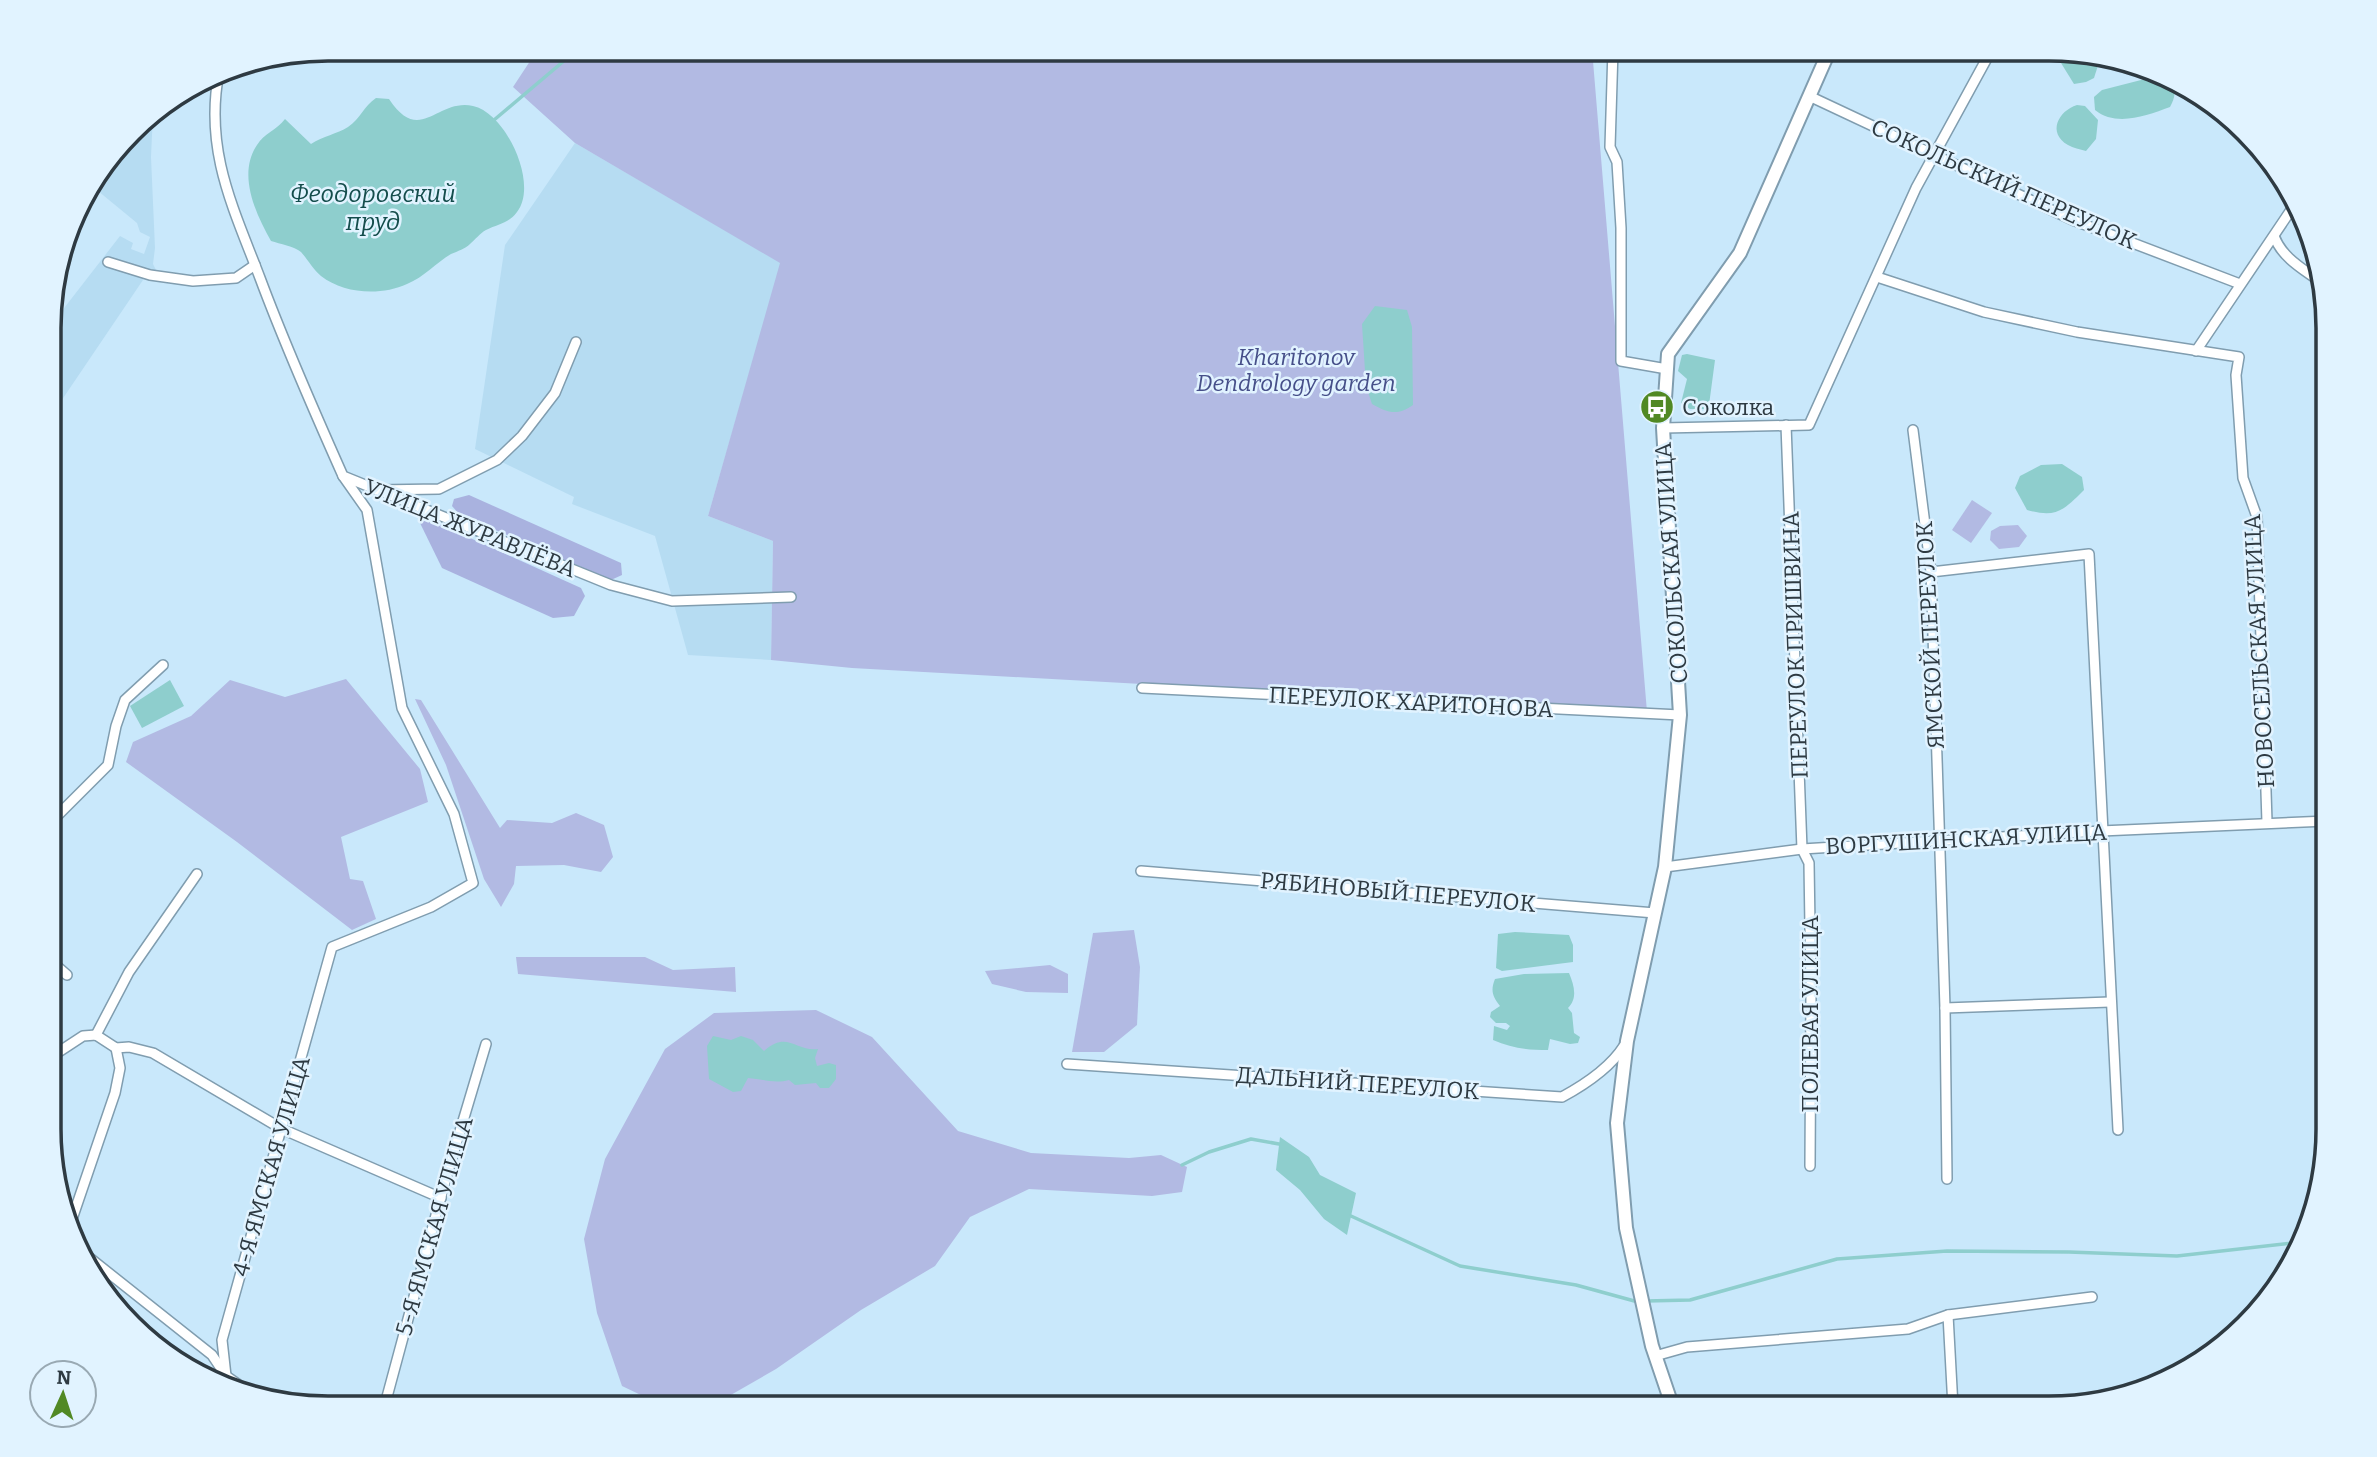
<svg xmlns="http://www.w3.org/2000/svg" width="2377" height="1457" font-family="Bitter,serif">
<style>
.built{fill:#b6dcf2}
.green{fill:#b2bae3}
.forest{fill:#a9b2df}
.water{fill:#8ececd}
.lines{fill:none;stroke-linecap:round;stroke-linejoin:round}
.stream{stroke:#8ececd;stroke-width:3.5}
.street-casing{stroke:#809daf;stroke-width:12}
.secondary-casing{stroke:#809daf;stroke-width:16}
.street{stroke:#fff;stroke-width:9}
.secondary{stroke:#fff;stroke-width:12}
.labels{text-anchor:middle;stroke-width:5;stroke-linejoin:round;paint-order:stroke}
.street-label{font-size:23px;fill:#2e3a42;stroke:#e1f3ff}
.park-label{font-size:23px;font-style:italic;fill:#464f89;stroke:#e1f3ff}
.poi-label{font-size:23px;fill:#2e3a42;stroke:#e1f3ff;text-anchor:start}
.water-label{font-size:24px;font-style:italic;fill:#144d4c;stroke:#e1f3ff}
.rim{fill:none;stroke:#2e3a42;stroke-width:3.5}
</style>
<rect width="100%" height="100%" fill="#c9e8fb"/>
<g class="built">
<polygon points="153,113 151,157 155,248 153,264 162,282 145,277 51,416 51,325 120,236 133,243 131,249 144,254 150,237 140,232 137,223 92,186 144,119"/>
<polygon points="575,143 781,263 708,516 773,541 771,660 688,655 655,536 572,504 574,497 475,449 505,245"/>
</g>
<g class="green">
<polygon points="538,49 1592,49 1647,712 852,668 771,660 773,541 708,516 780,263 575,143 513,87"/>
<polygon points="1972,500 1992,513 1971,543 1952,530"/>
<polygon points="2018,525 2027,536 2019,547 1999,549 1990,540 1991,531 2000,526"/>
<polygon points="346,679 420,769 428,802 341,837 350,879 363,881 376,919 352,930 237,842 126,762 133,742 191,716 230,680 285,697"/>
<polygon points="415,699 421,700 500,828 507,820 552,823 576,813 604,825 613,857 601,872 564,865 516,866 514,884 501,907 484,879 446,765"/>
<polygon points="1134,930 1140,967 1137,1025 1104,1052 1072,1052 1093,933"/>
<polygon points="516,957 645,957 673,970 735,967 736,992 518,974"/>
<polygon points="1050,965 1068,974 1068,993 1026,992 992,984 985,971"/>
<polygon points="816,1010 872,1037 958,1131 1031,1153 1129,1158 1161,1155 1187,1167 1182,1192 1152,1196 1029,1189 970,1217 935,1266 861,1310 776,1369 708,1408 666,1407 622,1386 597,1313 584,1239 605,1159 665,1049 714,1013"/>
</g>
<g class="forest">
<polygon points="469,495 621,563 622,575 611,580 459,514 452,506 454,499"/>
<polygon points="421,518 428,519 581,588 585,596 574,616 553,618 442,568 420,523"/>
</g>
<g class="water">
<polygon points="2068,51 2101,56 2094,78 2086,82 2074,84 2061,63"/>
<path d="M2145,79L2170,81C2177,91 2175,97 2170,107C2146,116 2116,127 2095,110L2094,97L2102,90Z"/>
<path d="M376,98L389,99C420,146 437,98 473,106C506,113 539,184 517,212C508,224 498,224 486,230C480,233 475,240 470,244C465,249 458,251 451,254C436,263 424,277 407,284C381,296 344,294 321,276C313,269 308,260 301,252C294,246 280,244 271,241C256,214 237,175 257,145C264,133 277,130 285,119L311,144C323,136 337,134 348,127C360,119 364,106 376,98Z"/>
<path d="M2077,105L2085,106L2098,120L2096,139L2086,151C2080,149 2073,148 2068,145C2047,133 2058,111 2077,105Z"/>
<path d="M1375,306L1407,310L1412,327L1413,405C1397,416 1388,413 1372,404L1366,386L1362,324Z"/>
<polygon points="1687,354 1715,360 1709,405 1706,409 1690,409 1681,403 1687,379 1678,371 1682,355"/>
<path d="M2062,464L2082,477L2084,490C2063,511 2056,518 2027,510L2015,488L2020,476L2041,465Z"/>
<polygon points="170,680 184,706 142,728 130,706"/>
<polygon points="1515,932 1569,935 1573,945 1573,962 1502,971 1496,968 1498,934"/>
<path d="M1569,973C1574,985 1578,998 1568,1008L1572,1013L1574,1033L1580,1037L1578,1043L1570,1044L1550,1039L1548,1050C1528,1050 1511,1048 1493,1040L1494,1026L1507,1030L1510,1026L1506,1023H1496L1490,1017L1491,1012L1500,1006C1493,997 1490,991 1495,979L1524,974Z"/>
<path d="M713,1036L731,1040L741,1036L753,1040L764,1051C788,1030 795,1052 818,1049L815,1058L817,1066L829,1063L836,1065V1079L829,1088H820L816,1083L795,1085L789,1080C774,1084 763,1079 748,1078L741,1091L733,1092L709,1079L707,1046Z"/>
<polygon points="1280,1137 1309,1157 1320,1175 1356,1193 1347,1235 1324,1219 1300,1190 1276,1170"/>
</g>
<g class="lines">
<g class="stream">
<polyline points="494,120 578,49"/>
<polyline points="1182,1165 1209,1152 1251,1139 1279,1144"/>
<polyline points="1351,1216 1460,1266 1576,1285 1638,1302"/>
<polyline points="1646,1301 1690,1300 1837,1259 1947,1251 2069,1252 2177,1256 2302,1242"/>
</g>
<g class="street-casing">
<g id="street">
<polyline points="1613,49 1610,147 1617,162 1621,228 1621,361 1667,369"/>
<path d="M219,72C204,150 233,207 260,278C285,345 314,411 343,476L611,585L672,601L791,597"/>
<polyline points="1809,96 2075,221 2240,284"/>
<path d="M2274,236C2282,257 2300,267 2318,280"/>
<polyline points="108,262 150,275 193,281 236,278 255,265"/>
<polyline points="1877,277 1984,312 2077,332 2239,357 2236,375 2243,478 2257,517 2267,822"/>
<polyline points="2196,351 2295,204"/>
<polyline points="1786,425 1802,849 1809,863 1811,991 1810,1166"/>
<polyline points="1663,428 1809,425 1916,188 1992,49"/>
<polyline points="1913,430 1931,572 1945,1008 1947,1179"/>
<polyline points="378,490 439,489 497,460 522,436 555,393 576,342"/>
<polyline points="1931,572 2089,554 2118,1130"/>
<polyline points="1142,688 1680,715"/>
<polyline points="51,822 108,765 116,726 125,700 163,665"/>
<polyline points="1665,867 1802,849 2101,831 2327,821"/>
<polyline points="1141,871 1655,913"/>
<polyline points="51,961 67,975"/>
<polyline points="1945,1008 2110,1002"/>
<polyline points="96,1035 116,1048 129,1047 153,1053 282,1129 441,1198"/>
<polyline points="96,1035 129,972 197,874"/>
<polyline points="51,1057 83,1036 96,1035"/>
<path d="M1067,1064L1562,1097C1586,1084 1610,1068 1624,1046"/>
<polyline points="71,1222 115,1093 120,1068 116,1048"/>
<polyline points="81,1251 212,1355 226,1376 255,1396"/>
<polyline points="1948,1315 1953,1407"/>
<polyline points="1655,1356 1687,1347 1908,1329 1948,1315 2092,1297"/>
<polyline points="220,1384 226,1376 222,1340 332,947 431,907 473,883 454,814 402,708 367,510 343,476"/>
<polyline points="384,1408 446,1178 486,1044"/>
</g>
</g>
<g class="secondary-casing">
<polyline id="secondary" points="1673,1408 1652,1346 1626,1228 1617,1123 1627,1041 1665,867 1680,715 1663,428 1668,354 1740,253 1830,49"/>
</g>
<use href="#street" class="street"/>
<use href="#secondary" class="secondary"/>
</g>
<defs>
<g id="bus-disc" transform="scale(1.75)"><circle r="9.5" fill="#518924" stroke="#e1f3ff"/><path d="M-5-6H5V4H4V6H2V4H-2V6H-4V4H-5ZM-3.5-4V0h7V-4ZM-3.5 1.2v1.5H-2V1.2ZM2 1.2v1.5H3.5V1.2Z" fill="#fff"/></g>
</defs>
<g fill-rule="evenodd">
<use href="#bus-disc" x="1657" y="407"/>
</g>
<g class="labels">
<g class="street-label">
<text transform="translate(2004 184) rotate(24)" y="8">СОКОЛЬСКИЙ ПЕРЕУЛОК</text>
<text transform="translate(470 528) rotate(22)" y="8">УЛИЦА ЖУРАВЛЁВА</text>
<text transform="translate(1671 563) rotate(-94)" y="8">СОКОЛЬСКАЯ УЛИЦА</text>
<text transform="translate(1930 635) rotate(-93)" y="8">ЯМСКОЙ ПЕРЕУЛОК</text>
<text transform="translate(1795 645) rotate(-92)" y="8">ПЕРЕУЛОК ПРИШВИНА</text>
<text transform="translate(2259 651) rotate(-93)" y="8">НОВОСЕЛЬСКАЯ УЛИЦА</text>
<text transform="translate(1411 702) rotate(3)" y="8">ПЕРЕУЛОК ХАРИТОНОВА</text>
<text transform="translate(1966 839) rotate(-3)" y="8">ВОРГУШИНСКАЯ УЛИЦА</text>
<text transform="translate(1398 892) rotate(5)" y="8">РЯБИНОВЫЙ ПЕРЕУЛОК</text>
<text transform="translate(1810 1014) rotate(-90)" y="8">ПОЛЕВАЯ УЛИЦА</text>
<text transform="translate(1358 1083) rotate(4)" y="8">ДАЛЬНИЙ ПЕРЕУЛОК</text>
<text transform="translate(271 1166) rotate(-74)" y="8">4-Я ЯМСКАЯ УЛИЦА</text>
<text transform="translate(434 1226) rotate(-74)" y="8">5-Я ЯМСКАЯ УЛИЦА</text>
</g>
<g class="park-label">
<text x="1296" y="365">Kharitonov<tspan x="1296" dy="26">Dendrology garden</tspan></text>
</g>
<g class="poi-label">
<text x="1682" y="415">Соколка</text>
</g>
<g class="water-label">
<text x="373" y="202">Феодоровский<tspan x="373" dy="28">пруд</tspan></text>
</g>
</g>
<path d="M0 0H2377V1457H0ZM328 61H2049A267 267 0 0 1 2316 328V1129A267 267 0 0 1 2049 1396H328A267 267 0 0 1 61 1129V328A267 267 0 0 1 328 61Z" fill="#e1f3ff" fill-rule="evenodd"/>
<path class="rim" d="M328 61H2049A267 267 0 0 1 2316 328V1129A267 267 0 0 1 2049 1396H328A267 267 0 0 1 61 1129V328A267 267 0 0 1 328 61Z"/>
<g transform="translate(63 1394) rotate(3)"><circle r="33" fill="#e1f3ff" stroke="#99a9b3" stroke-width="2"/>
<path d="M0-5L12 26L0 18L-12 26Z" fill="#518924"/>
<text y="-10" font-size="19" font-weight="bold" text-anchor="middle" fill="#2e3a42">N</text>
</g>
</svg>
